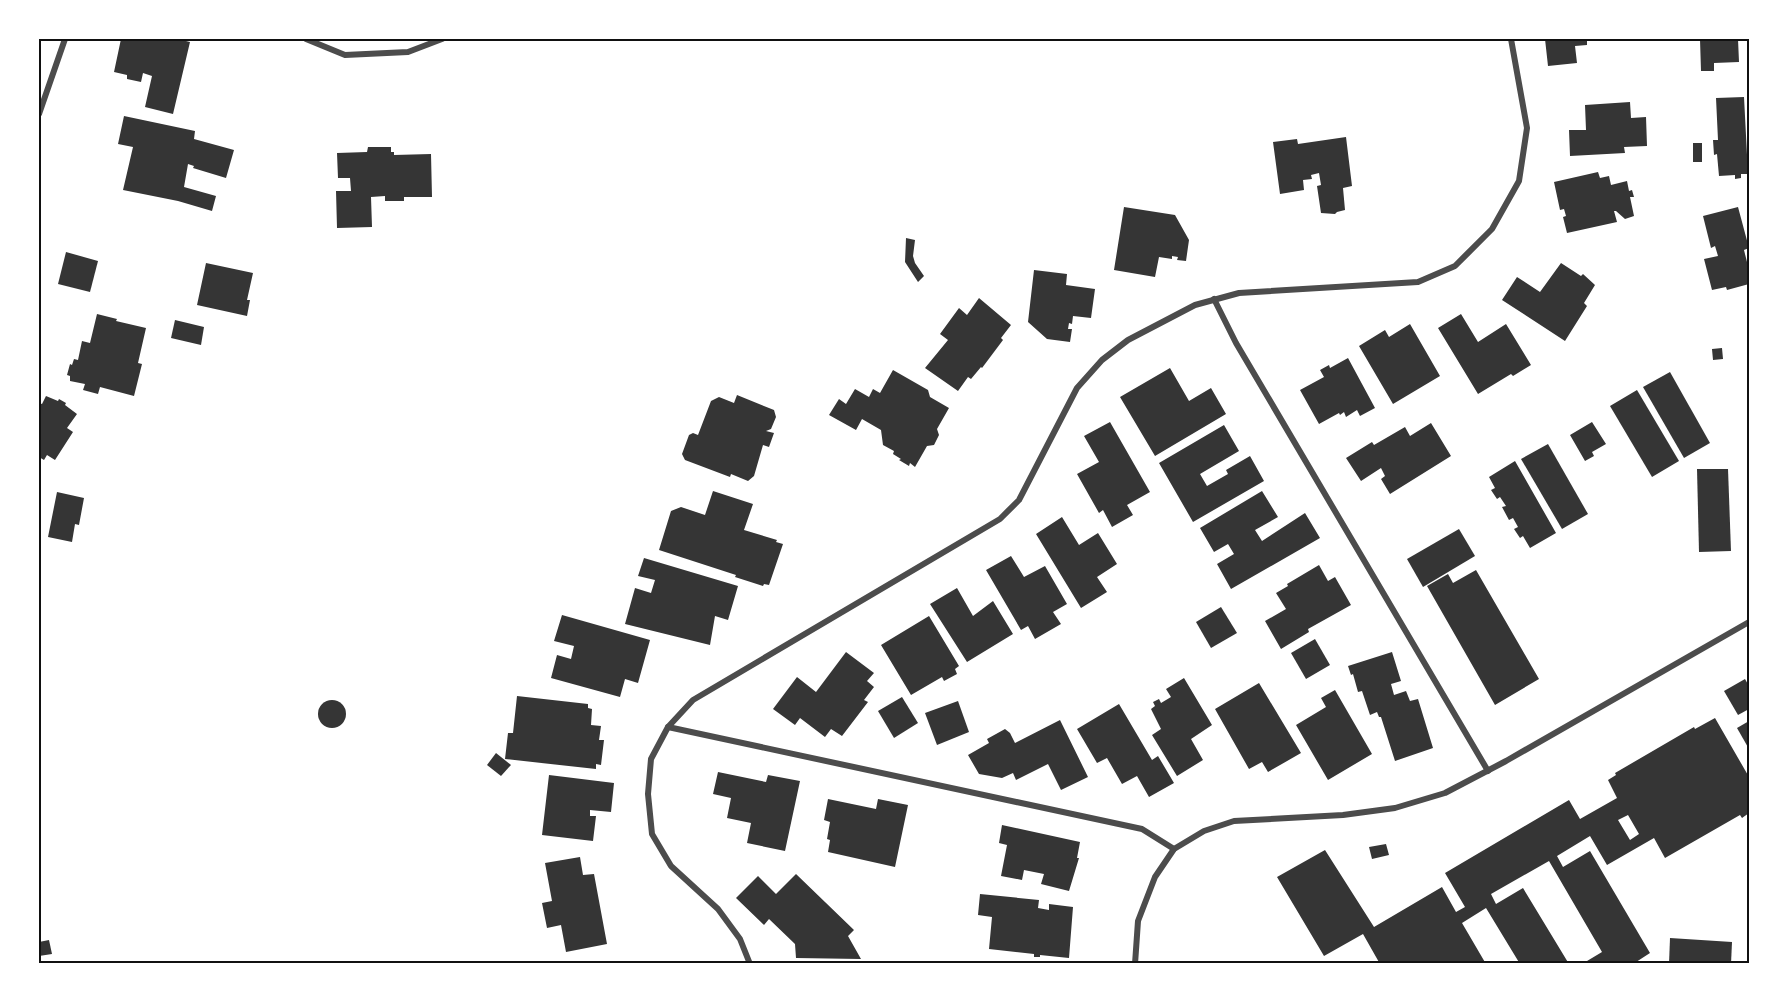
<svg xmlns="http://www.w3.org/2000/svg" width="1788" height="1003" font-family="'Noto Sans',sans-serif">
<style>
.building{fill:#353535;fill-rule:evenodd}
.lines{fill:none;stroke-linecap:round;stroke-linejoin:round}
.minor{stroke:#4c4c4c;stroke-width:6}
.neatline{fill:none;stroke:#111;stroke-width:2}
</style>
<rect width="100%" height="100%" fill="#fff"/>
<g class="building">
<polygon points="121,39 178,39 190,42 173,114 145,107 152,76 143,73 141,82 127,79 127,75 114,72"/>
<polygon points="1545,39 1587,39 1587,45 1575,46 1577,63 1548,66"/>
<polygon points="1700,39 1738,39 1739,62 1714,63 1714,71 1701,71"/>
<polygon points="1744,97 1748,174 1741,174 1741,178 1735,179 1735,175 1719,176 1717,154 1714,155 1713,140 1718,140 1716,98"/>
<polygon points="1630,102 1631,118 1646,117 1647,146 1624,147 1625,153 1570,156 1569,130 1586,130 1585,105"/>
<polygon points="124,116 195,131 194,139 234,150 226,178 193,168 194,166 188,164 184,187 216,196 212,211 178,201 123,190 133,147 118,144"/>
<polygon points="1346,137 1352,186 1343,188 1345,210 1337,212 1335,214 1321,213 1317,186 1321,185 1319,173 1311,175 1312,179 1303,180 1304,190 1280,194 1273,142 1297,139 1298,144"/>
<rect x="1693" y="143" width="9" height="19"/>
<polygon points="368,147 391,147 391,152 394,152 394,155 431,154 432,197 404,197 404,201 385,201 385,196 371,197 372,227 337,228 336,191 351,191 350,178 338,178 337,153 367,152"/>
<polygon points="1598,172 1600,178 1609,176 1611,185 1627,181 1629,191 1632,190 1634,197 1630,197 1634,216 1625,219 1616,211 1614,211 1617,222 1567,233 1563,217 1566,216 1564,209 1560,210 1554,182"/>
<polygon points="1124,207 1175,215 1189,240 1186,261 1177,260 1178,257 1172,256 1172,259 1159,257 1155,277 1114,270"/>
<polygon points="1738,207 1749,248 1744,250 1749,270 1749,284 1727,290 1726,287 1712,290 1704,259 1718,256 1715,246 1711,248 1703,216"/>
<polygon points="906,238 915,240 913,256 915,263 924,276 918,282 905,262"/>
<polygon points="66,252 98,261 90,292 58,284"/>
<polygon points="206,263 253,273 247,300 250,300 247,316 197,305"/>
<polygon points="1561,263 1581,276 1583,274 1595,285 1584,303 1587,306 1565,341 1502,300 1517,277 1540,292"/>
<polygon points="1034,270 1067,274 1066,285 1095,289 1091,318 1073,316 1072,324 1069,323 1068,329 1072,329 1070,342 1047,339 1028,322"/>
<polygon points="979,298 1011,325 1001,338 1003,340 982,368 981,367 971,379 968,377 958,391 925,368 948,340 940,334 959,308 967,315"/>
<polygon points="97,314 117,319 116,321 146,328 138,363 142,364 134,396 100,387 98,394 83,390 85,384 70,381 70,376 67,375 70,364 72,365 74,359 78,360 82,341 90,343"/>
<polygon points="1461,314 1478,342 1506,324 1531,365 1513,376 1511,374 1478,394 1438,328"/>
<polygon points="175,320 204,327 201,345 171,338"/>
<polygon points="1410,324 1440,376 1393,404 1359,346 1385,330 1389,337"/>
<polygon points="1722,348 1723,359 1713,360 1712,349"/>
<polygon points="1348,358 1375,408 1360,416 1357,410 1346,417 1344,412 1340,415 1339,413 1319,424 1300,390 1324,377 1320,370 1329,365 1330,368"/>
<polygon points="1170,368 1189,401 1211,388 1226,414 1155,456 1120,397"/>
<polygon points="893,370 928,390 930,397 949,408 937,429 939,435 934,445 927,446 915,467 910,463 909,466 899,460 901,459 893,454 894,451 883,445 881,430 862,419 856,430 829,415 839,399 846,404 855,389 869,397 873,389 880,393"/>
<polygon points="1670,372 1710,443 1684,458 1643,387"/>
<polygon points="1637,390 1679,461 1652,477 1610,406"/>
<polygon points="737,395 774,410 776,417 771,429 766,431 774,433 769,447 763,445 754,476 748,481 731,474 730,477 685,460 682,454 689,435 693,433 698,435 711,401 719,397 734,403"/>
<polygon points="46,396 58,401 59,399 66,403 65,405 77,414 67,428 73,432 55,460 47,455 44,460 39,457 39,403 42,404"/>
<polygon points="1110,422 1150,492 1127,505 1133,515 1112,527 1103,510 1099,513 1077,474 1099,462 1084,436"/>
<polygon points="1592,422 1606,444 1592,452 1594,456 1585,461 1570,435"/>
<polygon points="1431,423 1451,456 1390,494 1381,479 1385,476 1381,468 1361,481 1346,458 1372,442 1374,445 1405,427 1410,436"/>
<polygon points="1224,425 1239,451 1200,474 1207,486 1228,474 1226,470 1250,456 1264,481 1193,522 1159,463"/>
<polygon points="1548,444 1588,514 1562,529 1521,459"/>
<polygon points="1515,461 1556,533 1530,548 1523,536 1520,538 1514,529 1518,527 1513,518 1509,520 1502,507 1506,506 1500,497 1497,499 1491,490 1495,488 1489,477"/>
<polygon points="1697,469 1728,469 1731,551 1699,552"/>
<polygon points="713,491 753,504 744,530 777,540 776,542 783,544 769,585 764,584 763,586 735,577 736,575 659,550 671,511 681,507 705,515"/>
<polygon points="1262,491 1278,517 1255,530 1262,541 1305,513 1320,538 1231,589 1217,564 1234,554 1228,544 1214,552 1200,528"/>
<polygon points="57,492 84,498 79,525 75,524 72,542 48,537"/>
<polygon points="1062,517 1079,545 1098,533 1117,564 1097,577 1107,592 1081,608 1036,534"/>
<polygon points="1459,529 1475,556 1423,587 1407,559"/>
<polygon points="1011,556 1024,577 1045,566 1067,604 1053,612 1061,624 1035,639 1028,626 1021,630 986,570"/>
<polygon points="644,558 738,586 728,620 715,616 710,645 625,624 635,588 651,593 655,580 638,576"/>
<polygon points="1319,565 1328,581 1335,577 1351,605 1308,629 1309,632 1281,649 1265,621 1286,609 1276,593 1288,586 1287,584"/>
<polygon points="1476,570 1539,679 1495,705 1427,586 1448,574 1453,583"/>
<polygon points="957,588 973,616 993,601 1013,634 967,662 930,604"/>
<polygon points="1221,607 1237,633 1211,648 1196,622"/>
<polygon points="562,615 650,640 638,683 625,679 620,697 551,678 557,655 571,659 574,646 554,641"/>
<polygon points="929,616 959,666 955,669 957,674 944,681 942,677 911,695 881,645"/>
<polygon points="1315,639 1330,665 1306,679 1291,653"/>
<polygon points="846,652 874,673 867,681 874,687 864,700 868,702 842,736 831,729 825,737 800,718 795,725 773,709 797,677 816,692"/>
<polygon points="1392,652 1401,681 1391,684 1394,695 1406,691 1410,701 1418,699 1433,748 1395,761 1381,717 1379,717 1377,712 1370,715 1362,691 1358,692 1353,674 1351,675 1348,666"/>
<polygon points="1184,678 1212,725 1191,739 1203,760 1177,776 1152,735 1161,729 1151,709 1155,706 1153,702 1159,699 1161,703 1171,697 1166,689"/>
<polygon points="1745,679 1749,686 1749,709 1738,715 1724,691"/>
<polygon points="1259,683 1301,753 1268,772 1262,762 1249,769 1215,709"/>
<polygon points="1335,690 1372,754 1328,780 1296,725 1326,707 1321,698"/>
<polygon points="517,696 588,704 588,708 592,709 591,725 601,726 599,740 604,740 601,765 596,764 596,769 505,759 508,733 513,733"/>
<polygon points="902,697 918,723 894,738 878,711"/>
<circle cx="332" cy="714" r="14"/>
<polygon points="958,701 969,732 937,745 925,713"/>
<polygon points="1119,704 1152,760 1158,756 1174,783 1149,797 1137,776 1122,784 1107,758 1097,763 1077,729"/>
<path d="M1715,718L1749,777V813L1742,818L1740,815L1665,858L1654,838L1607,865L1590,836L1557,856L1563,867L1590,851L1650,953L1633,964H1582L1602,952L1549,861L1491,894L1496,904L1523,888L1569,964H1520L1486,908L1462,923L1486,964H1380L1363,934L1324,956L1277,877L1325,850L1374,927L1442,887L1456,912L1465,907L1445,873L1569,800L1580,819L1617,798L1608,780L1616,775L1615,773L1694,727L1695,729ZM1628,815L1639,834L1630,840L1618,820Z"/>
<polygon points="1060,720 1088,777 1061,790 1048,764 1016,780 1013,773 1002,778 979,774 968,755 989,743 987,739 1005,729 1010,733 1015,743"/>
<polygon points="1749,721 1749,749 1737,728"/>
<polygon points="496,753 511,765 501,776 487,765"/>
<polygon points="718,772 766,782 768,775 800,781 785,851 747,843 751,823 727,818 731,798 713,794"/>
<polygon points="549,775 614,783 611,812 590,810 590,816 596,816 593,841 542,835"/>
<polygon points="828,799 876,809 878,799 908,805 895,867 828,852 830,840 827,839 830,822 824,820"/>
<polygon points="1002,825 1080,842 1077,858 1079,858 1069,891 1041,884 1044,874 1024,870 1022,880 1001,876 1007,845 999,843"/>
<polygon points="1386,844 1389,855 1372,859 1369,847"/>
<polygon points="580,857 583,875 594,874 607,944 566,952 561,925 547,928 542,903 552,901 545,863"/>
<polygon points="796,874 854,930 848,936 861,959 796,958 795,944 769,919 764,925 736,898 758,876 776,894"/>
<polygon points="980,894 1039,900 1038,908 1049,910 1049,904 1073,907 1069,958 1040,955 1040,957 1034,957 1034,954 989,949 992,917 978,915"/>
<polygon points="1670,938 1732,942 1731,964 1669,964"/>
<polygon points="49,940 52,954 39,956 39,942"/>
</g>
<g class="lines">
<g class="minor">
<polyline points="306,39 345,55 408,52 442,39"/>
<polyline points="39,114 65,39"/>
<polyline points="1214,299 1236,343 1488,771"/>
<polyline points="668,727 1142,829 1174,849"/>
<polyline points="750,964 740,939 718,909 671,866 652,834 648,794 651,759 668,727 693,700 1000,519 1019,500 1077,388 1102,360 1128,340 1195,305 1239,293 1418,282 1455,266 1492,229 1519,181 1527,128 1511,39"/>
<polyline points="1135,964 1138,921 1155,877 1174,849 1204,831 1234,821 1343,815 1395,808 1445,793 1506,761 1749,622"/>
</g>
</g>
<rect width="1788" height="1003" fill="none" stroke="#ffffff" stroke-width="81"/>
<rect x="40" y="40" width="1708" height="922" class="neatline"/>
</svg>
